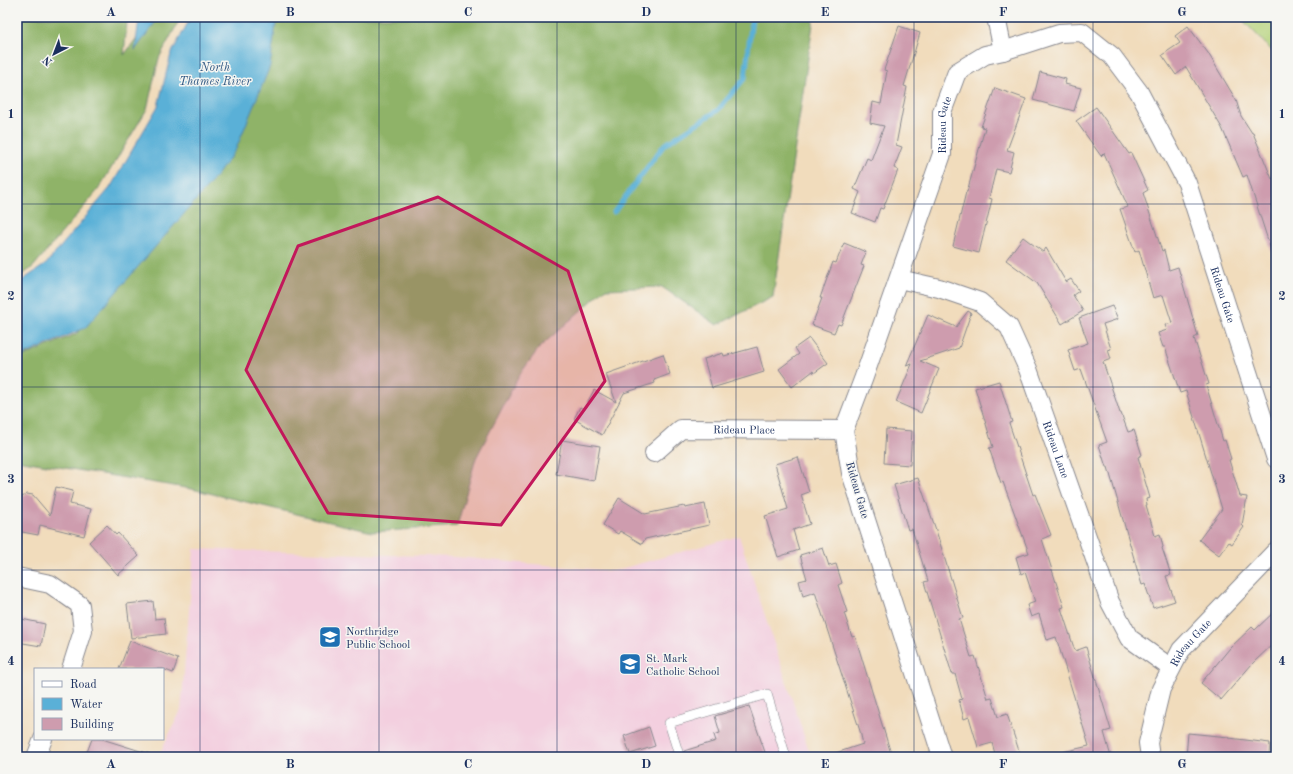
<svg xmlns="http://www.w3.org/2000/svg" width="1293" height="774" font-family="'Old Standard TT',serif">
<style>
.built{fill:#f3cfdf}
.green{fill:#b4d177;stroke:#68806a}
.forest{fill:#8fb368;stroke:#557163}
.water{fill:#5ab0d7;stroke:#3a709a}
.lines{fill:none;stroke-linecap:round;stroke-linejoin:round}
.stream{stroke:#5ab0d7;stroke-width:5}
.building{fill:#ce9cae}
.service-casing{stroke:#86868d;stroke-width:10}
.minor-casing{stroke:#86868d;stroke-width:20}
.service{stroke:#fff;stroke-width:9}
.minor{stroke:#fff;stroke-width:18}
.marked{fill:#c2185b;fill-opacity:0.2;stroke:#c2185b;stroke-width:3;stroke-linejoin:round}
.grid{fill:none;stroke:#1b2f5e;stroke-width:1;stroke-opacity:0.55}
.labels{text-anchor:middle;stroke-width:3;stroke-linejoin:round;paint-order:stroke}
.street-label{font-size:11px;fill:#1b2f5e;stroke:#f6f6f2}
.poi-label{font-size:11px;fill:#1b2f5e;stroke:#f6f6f2;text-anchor:start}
.water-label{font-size:12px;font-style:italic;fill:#2e5682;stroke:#f6f6f2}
.neatline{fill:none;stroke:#1b2f5e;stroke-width:1.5}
.grid-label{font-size:13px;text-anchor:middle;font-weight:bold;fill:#1b2f5e}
</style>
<rect width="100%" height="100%" fill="#f6f6f2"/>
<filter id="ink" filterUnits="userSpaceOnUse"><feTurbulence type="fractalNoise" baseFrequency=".025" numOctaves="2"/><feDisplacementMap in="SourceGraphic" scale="8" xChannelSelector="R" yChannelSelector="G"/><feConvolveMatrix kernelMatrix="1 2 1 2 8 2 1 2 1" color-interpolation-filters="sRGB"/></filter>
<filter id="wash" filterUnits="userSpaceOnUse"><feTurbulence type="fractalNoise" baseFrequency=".012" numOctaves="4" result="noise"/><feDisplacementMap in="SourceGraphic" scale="16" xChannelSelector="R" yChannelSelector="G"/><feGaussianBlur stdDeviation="0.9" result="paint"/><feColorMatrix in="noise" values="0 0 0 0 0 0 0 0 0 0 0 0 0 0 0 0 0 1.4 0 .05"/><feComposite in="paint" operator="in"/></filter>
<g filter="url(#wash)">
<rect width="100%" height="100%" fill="#f1dcbc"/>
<polygon class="built" points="739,536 811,757 158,757 181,710 194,549 456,557 613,571"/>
<polygon class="green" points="1240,17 1276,17 1276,55"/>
<g class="forest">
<polygon points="17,17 131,17 127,22 124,55 152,17 181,17 159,58 147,109 98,190 33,267 17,279"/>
<polygon points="269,17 814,17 773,297 717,325 662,287 605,289 540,347 520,374 476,458 457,526 372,532 192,489 17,460 17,359 76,334 206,183"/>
</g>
<g class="water">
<polygon points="140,17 159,17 135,50 139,19"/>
<polygon points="191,17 277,17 270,66 236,149 215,178 85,328 17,358 17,284 46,264 110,188 158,106 171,54"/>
</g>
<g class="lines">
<polyline class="stream" points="614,212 664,145 718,110 745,78 752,17"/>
</g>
<g id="blocks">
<g class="building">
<polygon points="899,26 920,33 904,86 907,87 896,145 902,147 894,168 898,170 883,209 880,208 875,222 852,213 860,192 854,189 867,158 871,160 884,126 870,123 873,102 881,104 887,71 884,70"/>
<polygon points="1188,26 1208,53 1236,100 1241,116 1252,133 1253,133 1272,179 1276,177 1276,255 1273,256 1247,175 1243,177 1222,128 1186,67 1176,75 1162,55 1180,43 1175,36"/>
<polygon points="1040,72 1066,79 1065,84 1081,88 1074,111 1033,100"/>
<polygon points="995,88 1026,99 1007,150 1014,152 1009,172 996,169 989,198 992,199 979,253 953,246 966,192 967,192 985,128 981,127"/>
<polygon points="1096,107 1129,154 1131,153 1148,190 1143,193 1162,251 1164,250 1169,270 1178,267 1198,336 1194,338 1209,384 1206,385 1223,441 1225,440 1231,459 1229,460 1240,496 1247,497 1242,525 1244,527 1232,544 1229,542 1219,555 1199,540 1222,509 1186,391 1180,393 1165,347 1163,347 1158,333 1167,330 1165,325 1172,323 1163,295 1153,298 1139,250 1135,252 1120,209 1128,207 1104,153 1101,156 1076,121"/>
<polygon points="1023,237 1043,252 1046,248 1066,282 1071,279 1079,291 1073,295 1083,311 1062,324 1037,283 1006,260"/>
<polygon points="844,243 866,252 861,265 864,266 841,325 838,324 834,333 812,325 822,298 820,298 833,262 836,263"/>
<polygon points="1112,306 1118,319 1103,324 1111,349 1108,350 1111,359 1103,362 1120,413 1121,413 1128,432 1134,430 1142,455 1138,457 1150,498 1146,499 1147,505 1146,505 1155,536 1160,534 1163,547 1162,548 1171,575 1166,576 1175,601 1153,608 1145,584 1142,585 1137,569 1108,467 1106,467 1099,445 1107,442 1081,369 1075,371 1068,350 1088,343 1079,318"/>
<polygon points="968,311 971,313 959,348 920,361 939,369 921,413 896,402 912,364 906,366 928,315 956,327"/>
<polygon points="809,338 828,363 814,373 813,371 792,387 779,369 799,354 795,348"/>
<polygon points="757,347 764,372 712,388 704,359 723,353 724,356"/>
<polygon points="663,354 670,374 654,380 655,383 624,393 602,435 574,419 580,407 584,409 594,390 616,402 606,374"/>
<polygon points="999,381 1012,422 1009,423 1033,495 1035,494 1051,535 1042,539 1064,607 1061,608 1075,651 1086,647 1111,730 1104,732 1111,757 1064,757 1063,752 1089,746 1056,637 1047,640 1039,614 1031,617 1027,605 1035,602 1025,572 1021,574 1016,557 1029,553 1003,482 1001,483 989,448 993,447 975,388"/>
<polygon points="886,429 912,431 910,465 884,463"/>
<polygon points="562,440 600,446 594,481 556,474"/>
<polygon points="798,457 809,492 801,495 810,524 793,530 799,550 778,557 765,516 788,509 775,464"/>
<polygon points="918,478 935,527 963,618 959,619 971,657 975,656 988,699 992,698 998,717 1007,714 1021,757 996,757 992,743 978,747 969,717 964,719 959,700 962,699 955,674 952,674 924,582 928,581 912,529 908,530 894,485"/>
<polygon points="56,487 73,491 70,504 91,509 84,536 40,525 38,535 17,531 17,500 27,494 33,495 50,515"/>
<polygon points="619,498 645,514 684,506 685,508 705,504 709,525 645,539 642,544 620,531 618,534 603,525"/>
<polygon points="107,525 116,535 118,533 139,556 118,575 89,542"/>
<polygon points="823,548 829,566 836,564 842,583 838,585 847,612 844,613 852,637 855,636 892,757 834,757 833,754 863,744 860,731 815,592 803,596 799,581 807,579 800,555"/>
<polygon points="153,601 155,619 164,618 166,634 131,638 127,604"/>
<polygon points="1276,610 1276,641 1252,664 1221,700 1201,683 1230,648 1252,627 1255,630"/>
<polygon points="17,618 45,624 41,646 17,642"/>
<polygon points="130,641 178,659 173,673 163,669 119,669"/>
<polygon points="749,706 766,755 758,757 685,757 684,751 716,741 714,735 720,733 715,716"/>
<polygon points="649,727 655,746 630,754 624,736"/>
<polygon points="1188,733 1229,737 1229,738 1270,743 1269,757 1186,757"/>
<polygon points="92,739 102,739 150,754 149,757 91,757 92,754 87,752"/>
</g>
</g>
</g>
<g filter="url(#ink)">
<use href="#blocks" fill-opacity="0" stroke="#86868d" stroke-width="1"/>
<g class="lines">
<g class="service-casing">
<polyline id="service" points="674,757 679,755 669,723 767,694 786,757"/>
</g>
<g class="minor-casing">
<g id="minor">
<polyline points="996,17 1003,51"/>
<path id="s1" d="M899,279L939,288L980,302L1009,327L1028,369L1110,602L1129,638L1171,668"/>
<path id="s2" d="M654,453L681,429L844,430"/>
<polyline points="17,577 50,584 80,605 83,631 71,669"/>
<polyline points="36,757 43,739"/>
<path id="s3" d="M942,757L851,473L844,430L864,377L942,154V112L957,72L985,55L1003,51L1059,33L1082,32L1112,56L1139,92L1187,183L1276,459"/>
<path id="s4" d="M1150,757L1148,743L1161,689L1181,650L1276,551"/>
</g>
</g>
<use href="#service" class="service"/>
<use href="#minor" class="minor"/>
</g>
</g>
<path class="marked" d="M438,197L568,271L605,381L501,525L328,513L246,370L298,246Z"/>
<path class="grid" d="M200,17V757M379,17V757M557,17V757M736,17V757M914,17V757M1093,17V757M17,204H1276M17,387H1276M17,570H1276"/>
<defs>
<g id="school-square" transform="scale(1.15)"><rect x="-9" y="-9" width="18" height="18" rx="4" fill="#1f6fb2" stroke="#f6f6f2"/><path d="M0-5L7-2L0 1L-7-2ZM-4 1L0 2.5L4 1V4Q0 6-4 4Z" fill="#fff"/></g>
</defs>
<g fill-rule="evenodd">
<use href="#school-square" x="330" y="637"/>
<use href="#school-square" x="630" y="664"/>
</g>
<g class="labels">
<g class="street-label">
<text dy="4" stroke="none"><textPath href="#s3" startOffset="664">Rideau Gate</textPath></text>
<text dy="4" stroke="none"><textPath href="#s3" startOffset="1156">Rideau Gate</textPath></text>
<text dy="4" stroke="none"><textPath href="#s2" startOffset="99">Rideau Place</textPath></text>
<text dy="4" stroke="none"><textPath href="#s1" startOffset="254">Rideau Lane</textPath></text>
<text transform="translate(858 490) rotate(74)" y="4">Rideau Gate</text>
<text dy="4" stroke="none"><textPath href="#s4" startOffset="125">Rideau Gate</textPath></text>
</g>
<g class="poi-label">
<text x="346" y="635">Northridge<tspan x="346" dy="13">Public School</tspan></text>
<text x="646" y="662">St. Mark<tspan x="646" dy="13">Catholic School</tspan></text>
</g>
<g class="water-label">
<text x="215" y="71">North<tspan x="215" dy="14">Thames River</tspan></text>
</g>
</g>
<rect width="1293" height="774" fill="none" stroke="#f6f6f2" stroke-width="44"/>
<rect x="34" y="668" width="130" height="72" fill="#f6f6f2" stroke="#9ea6b7"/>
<rect x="42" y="681" width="20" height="6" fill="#ffffff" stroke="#9ea6b7"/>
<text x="70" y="688" font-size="12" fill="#1b2f5e">Road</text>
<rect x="42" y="698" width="20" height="12" fill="#5ab0d7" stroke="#9ea6b7"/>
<text x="70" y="708" font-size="12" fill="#1b2f5e">Water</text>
<rect x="42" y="718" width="20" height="12" fill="#ce9cae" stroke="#9ea6b7"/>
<text x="70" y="728" font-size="12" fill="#1b2f5e">Building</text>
<g transform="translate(54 54) rotate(222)" stroke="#f6f6f2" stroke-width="3" paint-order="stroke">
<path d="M0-3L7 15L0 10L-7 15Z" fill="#1b2f5e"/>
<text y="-6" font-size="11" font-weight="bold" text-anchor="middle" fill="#1b2f5e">N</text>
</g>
<rect x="22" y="22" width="1249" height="730" class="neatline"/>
<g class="grid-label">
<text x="111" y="16">A</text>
<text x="290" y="16">B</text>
<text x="468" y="16">C</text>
<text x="646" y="16">D</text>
<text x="825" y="16">E</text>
<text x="1003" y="16">F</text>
<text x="1182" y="16">G</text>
<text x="11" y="118">1</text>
<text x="1282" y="118">1</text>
<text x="11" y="300">2</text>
<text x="1282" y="300">2</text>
<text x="11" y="483">3</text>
<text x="1282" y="483">3</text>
<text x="11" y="665">4</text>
<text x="1282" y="665">4</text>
<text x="111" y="768">A</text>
<text x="290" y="768">B</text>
<text x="468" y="768">C</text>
<text x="646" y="768">D</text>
<text x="825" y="768">E</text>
<text x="1003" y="768">F</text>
<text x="1182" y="768">G</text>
</g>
</svg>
